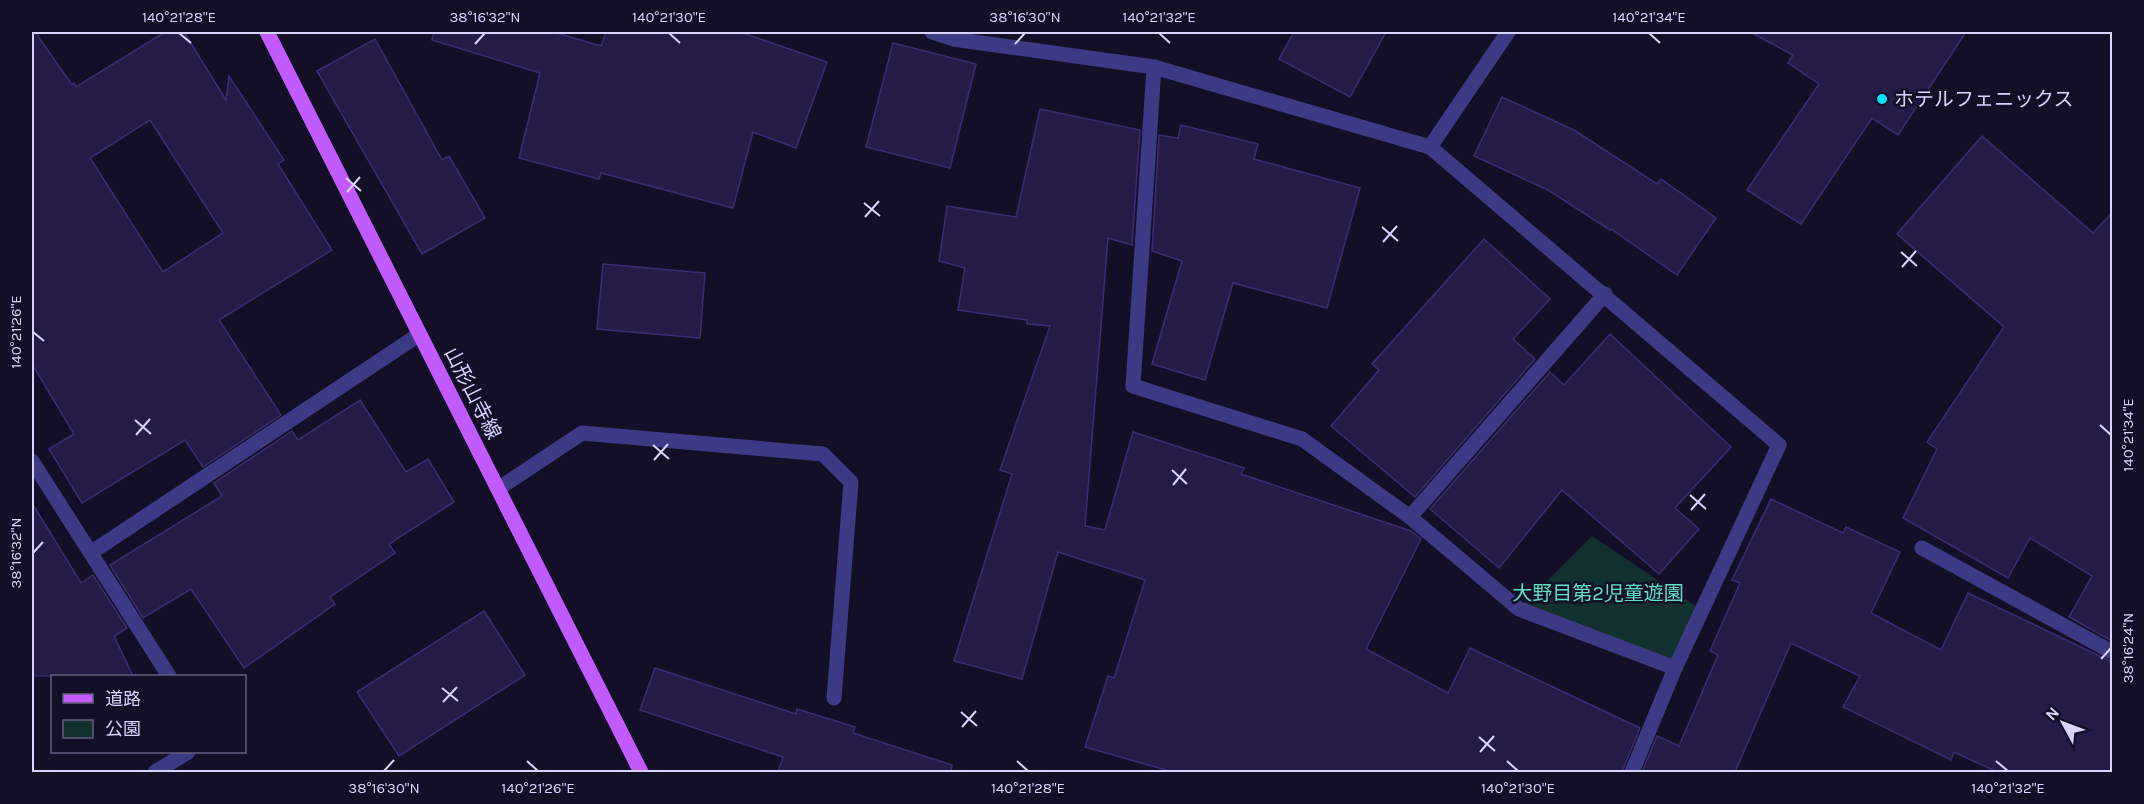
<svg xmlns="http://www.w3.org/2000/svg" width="2144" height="804" font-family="Karla,'Noto Sans JP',sans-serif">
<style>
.green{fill:#12302f}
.building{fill:#241b47;stroke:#3b2d73;stroke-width:1.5;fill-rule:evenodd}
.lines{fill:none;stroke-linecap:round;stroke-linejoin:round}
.service{stroke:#3d3a85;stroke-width:15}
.primary{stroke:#c25bff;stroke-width:15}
.ticks{fill:none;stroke:#d9d4ff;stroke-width:2}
.poi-dot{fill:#00e5ff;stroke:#130f26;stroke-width:2}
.labels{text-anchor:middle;stroke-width:5;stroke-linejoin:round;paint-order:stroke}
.poi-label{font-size:20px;fill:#d9d4ff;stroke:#130f26;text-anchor:start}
.street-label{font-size:20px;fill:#d9d4ff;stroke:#130f26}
.park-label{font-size:20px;fill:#5fe0c0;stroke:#130f26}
.neatline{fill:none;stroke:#d9d4ff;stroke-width:2}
.ticks-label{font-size:15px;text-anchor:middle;fill:#d9d4ff}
</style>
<rect width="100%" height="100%" fill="#130f26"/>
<polygon class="green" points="1592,536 1702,610 1675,668 1519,609"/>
<g class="building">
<path d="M32,32H35L72,85L74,83L76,87L165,32H184L226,100L229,76L284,160L278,164L332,250L219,320L281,415L203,467L185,440L82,503L49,449L74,434L32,364ZM150,120L223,233L163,272L90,158Z"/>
<polygon points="434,32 553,32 601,46 606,32 740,32 827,62 796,148 753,132 733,208 601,173 599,179 519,158 540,73 432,40"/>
<polygon points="1294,32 1386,32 1350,97 1279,59"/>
<polygon points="1750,32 1966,32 1898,135 1872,118 1801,224 1747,190 1819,84 1788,63 1793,55"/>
<polygon points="375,39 442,160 449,156 485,218 422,254 317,71"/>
<polygon points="893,43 976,64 950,168 866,147"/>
<polygon points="1502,97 1574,130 1657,184 1661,179 1716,218 1677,275 1611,229 1610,230 1548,190 1474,156"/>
<polygon points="1040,109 1140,130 1132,245 1108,238 1085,526 1105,530 1133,432 1244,468 1241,474 1411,531 1421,539 1366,649 1448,693 1470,648 1640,728 1622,772 1173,772 1085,747 1108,676 1114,678 1145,580 1058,552 1022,679 954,661 1012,474 1000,470 1050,326 1027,324 1027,320 958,310 965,268 939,261 947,206 1016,217"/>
<polygon points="1181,125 1258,144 1254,159 1360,188 1327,308 1233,283 1205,380 1152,364 1182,261 1152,251 1159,135 1178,138"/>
<polygon points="1982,136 2093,233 2112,213 2112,641 2069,617 2092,576 2030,538 2008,578 1903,518 1937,449 1927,442 2004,327 1897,234"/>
<polygon points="1484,239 1550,299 1513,339 1535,359 1415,497 1331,426 1379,370 1372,364"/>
<polygon points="603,264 705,273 700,338 597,329"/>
<polygon points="1610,334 1731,447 1675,508 1699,529 1659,574 1562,490 1499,568 1430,509 1550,372 1564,385"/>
<polygon points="360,400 406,472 428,459 454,502 389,544 395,553 330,597 335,604 244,668 191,589 143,618 110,565 222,496 214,483 292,431 298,440"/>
<polygon points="1771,499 1843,533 1846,527 1900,552 1871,613 1941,650 1968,593 2112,662 2112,772 1997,772 1954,752 1951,760 1843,707 1860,676 1791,643 1735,772 1642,772 1657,736 1679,746 1718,655 1710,651 1740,583 1732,580"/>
<polygon points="32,503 81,583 93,575 127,628 114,636 133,676 32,676"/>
<polygon points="484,611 525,675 399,756 357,692"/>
<polygon points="655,668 796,714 797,709 855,727 853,733 952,765 951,772 778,772 783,757 640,710"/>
</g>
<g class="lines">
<g class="service">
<polyline points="932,32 953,39 1154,67 1430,147 1508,32"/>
<polyline points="1154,67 1133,386 1302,439 1410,517 1519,609 1675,668"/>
<polyline points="1430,147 1779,445 1675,668 1632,772"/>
<polyline points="32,461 169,676"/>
<polyline points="498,489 582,433 823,454 851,482 834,698"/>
<polyline points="1410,517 1605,294"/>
<polyline points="1922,548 2112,652"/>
<polyline points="92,552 420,334"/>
<polyline points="155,772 188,752"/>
</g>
<polyline class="primary" points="267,32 641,772"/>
</g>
<path class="ticks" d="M179,33L191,43M669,33L680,43M1159,33L1170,43M1649,33L1660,43M475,44L485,33M1015,44L1025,33M346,178L361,191M347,192L360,177M864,203L880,216M865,217L879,201M1382,227L1398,241M1383,242L1397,226M1901,252L1917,266M1902,267L1916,251M33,332L44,341M135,420L151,434M2100,425L2111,435M136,435L150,419M653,445L669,459M654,460L668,444M1172,470L1187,484M1173,485L1186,469M1690,495L1706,509M1691,510L1705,494M33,553L43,542M2101,659L2111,648M442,688L458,701M443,702L457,687M961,712L977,726M962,727L976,711M1479,737L1495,751M1480,752L1494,736M527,761L538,771M1017,761L1028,771M1507,761L1518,771M1996,761L2008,771M384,771L394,760"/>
<circle class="poi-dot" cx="1882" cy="99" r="6"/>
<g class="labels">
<g class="poi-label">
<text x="1894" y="106">ホテルフェニックス</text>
</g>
<g class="street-label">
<text transform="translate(473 393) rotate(63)" y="7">山形山寺線</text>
</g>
<g class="park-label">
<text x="1598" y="600">大野目第2児童遊園</text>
</g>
</g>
<rect width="2144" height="804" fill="none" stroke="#130f26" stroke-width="66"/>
<rect x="51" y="675" width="195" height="78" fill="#130f26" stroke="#625e7d" stroke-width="1.5"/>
<rect x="63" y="694" width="30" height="9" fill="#c25bff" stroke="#625e7d" stroke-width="1.5"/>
<text x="105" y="705" font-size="18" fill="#d9d4ff">道路</text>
<rect x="63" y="720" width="30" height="18" fill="#12302f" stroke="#625e7d" stroke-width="1.5"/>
<text x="105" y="735" font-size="18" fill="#d9d4ff">公園</text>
<g transform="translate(2063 723) rotate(311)" stroke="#130f26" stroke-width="4.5" paint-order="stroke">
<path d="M0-4.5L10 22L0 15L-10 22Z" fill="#d9d4ff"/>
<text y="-9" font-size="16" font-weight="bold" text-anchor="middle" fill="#d9d4ff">N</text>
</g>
<rect x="33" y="33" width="2078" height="738" class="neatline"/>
<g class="ticks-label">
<text x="179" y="22">140°21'28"E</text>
<text x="485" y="22">38°16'32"N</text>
<text x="669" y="22">140°21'30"E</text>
<text x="1025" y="22">38°16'30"N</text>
<text x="1159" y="22">140°21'32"E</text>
<text x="1649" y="22">140°21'34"E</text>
<text transform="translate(16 332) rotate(-90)" y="5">140°21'26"E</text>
<text transform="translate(2128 435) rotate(-90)" y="5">140°21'34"E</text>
<text transform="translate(16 553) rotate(-90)" y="5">38°16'32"N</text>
<text transform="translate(2128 648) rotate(-90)" y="5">38°16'24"N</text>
<text x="384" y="793">38°16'30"N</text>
<text x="538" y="793">140°21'26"E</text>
<text x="1028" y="793">140°21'28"E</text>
<text x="1518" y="793">140°21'30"E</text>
<text x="2008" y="793">140°21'32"E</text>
</g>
</svg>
